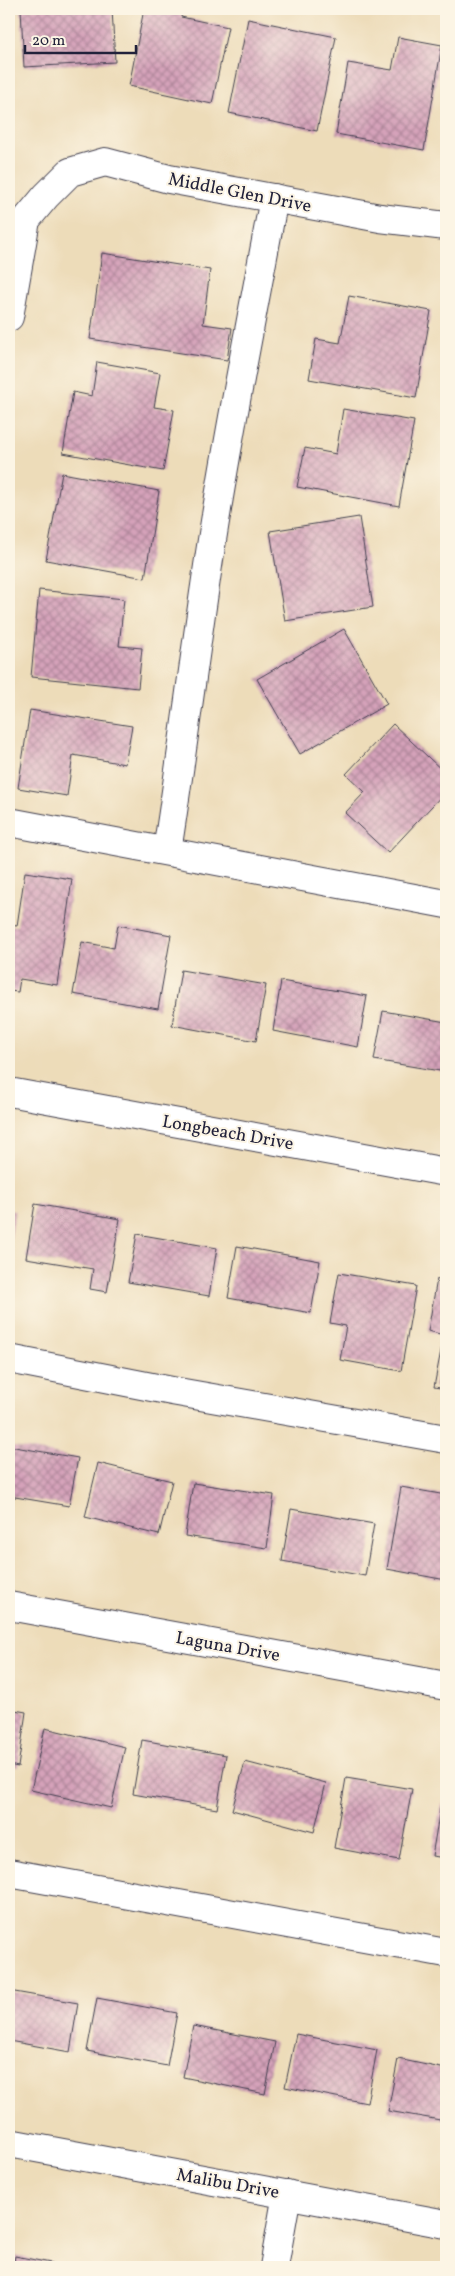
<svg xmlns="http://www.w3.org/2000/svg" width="455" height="2276" font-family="Vollkorn,serif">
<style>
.building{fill:url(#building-cross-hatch)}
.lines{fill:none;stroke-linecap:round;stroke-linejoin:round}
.minor-casing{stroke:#403e4e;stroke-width:30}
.minor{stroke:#fff;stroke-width:28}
.labels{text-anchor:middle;stroke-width:4;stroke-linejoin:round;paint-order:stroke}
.street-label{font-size:18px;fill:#22223b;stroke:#fcf5e5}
</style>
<defs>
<pattern id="building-cross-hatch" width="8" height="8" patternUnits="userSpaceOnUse" patternTransform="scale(1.25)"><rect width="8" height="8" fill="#d5a2ba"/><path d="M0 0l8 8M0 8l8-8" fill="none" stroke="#ac8498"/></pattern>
</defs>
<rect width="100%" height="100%" fill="#fcf5e5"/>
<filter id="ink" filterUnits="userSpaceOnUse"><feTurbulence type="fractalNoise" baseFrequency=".02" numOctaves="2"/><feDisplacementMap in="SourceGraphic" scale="10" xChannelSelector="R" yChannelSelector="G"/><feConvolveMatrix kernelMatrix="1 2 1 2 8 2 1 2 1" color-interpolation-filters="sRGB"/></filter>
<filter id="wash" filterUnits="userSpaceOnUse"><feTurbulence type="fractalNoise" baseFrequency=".0096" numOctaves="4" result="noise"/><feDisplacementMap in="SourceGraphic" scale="20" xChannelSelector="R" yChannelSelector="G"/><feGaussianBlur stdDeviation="1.12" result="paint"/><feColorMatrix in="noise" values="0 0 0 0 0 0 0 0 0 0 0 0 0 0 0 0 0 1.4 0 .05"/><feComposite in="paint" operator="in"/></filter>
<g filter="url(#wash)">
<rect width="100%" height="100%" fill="#eddcb9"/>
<g id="blocks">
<g class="building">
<polygon points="21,9 112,9 115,62 24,67"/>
<polygon points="144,9 182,9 181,17 228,27 212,104 129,86"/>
<polygon points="248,19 336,37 317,131 229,113"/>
<polygon points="398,37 442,45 424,150 336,134 348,63 392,70"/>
<polygon points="445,141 446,141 446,155 443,154"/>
<polygon points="102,253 210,270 203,324 232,328 227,360 90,339"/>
<polygon points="349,296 431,311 416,398 309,379 316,339 340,343"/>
<polygon points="97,362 160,373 154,407 174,410 163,471 63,453 73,392 92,396"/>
<polygon points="343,409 414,421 399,506 297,487 305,448 336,454"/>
<polygon points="62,473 159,491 145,578 46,560"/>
<polygon points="359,517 373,607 285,621 270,531"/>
<polygon points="39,590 124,599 119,646 142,648 138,688 31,677"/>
<polygon points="344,629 387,704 300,754 257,679"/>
<polygon points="30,710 132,726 125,764 73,755 67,796 18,788"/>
<polygon points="393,724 446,774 446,791 388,853 345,813 365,792 346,774"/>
<polygon points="25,872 72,879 57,985 20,979 18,992 9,991 9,925 17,926"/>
<polygon points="118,925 171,935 158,1009 73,994 82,942 114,948"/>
<polygon points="181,970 266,985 256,1041 172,1025"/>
<polygon points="281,981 367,996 358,1047 273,1031"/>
<polygon points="383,1011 446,1022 446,1072 374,1060"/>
<polygon points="35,1204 120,1219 107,1292 90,1289 93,1269 26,1258"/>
<polygon points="9,1210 15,1211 10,1244 9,1244"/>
<polygon points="137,1234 217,1248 209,1296 128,1282"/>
<polygon points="237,1246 320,1261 311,1313 228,1298"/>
<polygon points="339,1273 416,1286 401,1371 340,1360 346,1326 330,1323"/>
<polygon points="437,1279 446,1281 446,1389 434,1387 444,1335 428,1331"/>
<polygon points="9,1446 78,1458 69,1506 9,1496"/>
<polygon points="98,1463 172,1481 159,1535 85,1517"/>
<polygon points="193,1483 274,1495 267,1548 185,1536"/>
<polygon points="401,1487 446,1495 446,1580 387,1569"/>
<polygon points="291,1509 374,1524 365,1576 282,1561"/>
<polygon points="9,1709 26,1712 18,1767 9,1765"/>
<polygon points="45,1728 125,1747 111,1808 31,1790"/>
<polygon points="142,1740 226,1755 217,1809 133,1794"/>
<polygon points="245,1762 326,1783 314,1832 232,1810"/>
<polygon points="346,1778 412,1789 399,1860 334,1848"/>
<polygon points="441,1803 446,1804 446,1858 432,1856"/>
<polygon points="9,1991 78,2003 70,2052 9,2041"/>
<polygon points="97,1998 177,2013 167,2066 87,2051"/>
<polygon points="193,2026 275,2042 265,2094 183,2077"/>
<polygon points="296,2034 377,2050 367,2103 285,2087"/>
<polygon points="398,2059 446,2069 446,2121 388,2111"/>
<polygon points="15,2256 66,2266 66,2267 13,2267"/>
</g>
</g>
</g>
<g filter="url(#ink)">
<use href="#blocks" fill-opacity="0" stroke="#403e4e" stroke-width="1"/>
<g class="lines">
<g class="minor-casing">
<g id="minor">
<polyline points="9,317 26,220 46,196 70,172 105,162 169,179 380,218 446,226"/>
<polyline points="9,822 446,904"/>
<path d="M167,851C181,763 192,674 205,586C224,456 250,327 274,198"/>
<polyline points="9,1092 446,1172"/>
<polyline points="9,1359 172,1391 446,1439"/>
<polyline points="9,1606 446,1686"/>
<polyline points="9,1873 446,1953"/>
<polyline points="9,2143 446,2224"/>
<polyline points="274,2267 287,2194"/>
</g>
</g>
<use href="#minor" class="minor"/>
</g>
</g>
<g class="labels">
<g class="street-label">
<text transform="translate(240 192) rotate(11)" y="6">Middle Glen Drive</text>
<text transform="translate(228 1132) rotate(10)" y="6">Longbeach Drive</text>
<text transform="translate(228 1646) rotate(10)" y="6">Laguna Drive</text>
<text transform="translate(228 2183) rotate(10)" y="6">Malibu Drive</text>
</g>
</g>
<rect width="455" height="2276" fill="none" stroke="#fcf5e5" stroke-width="30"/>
<path d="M25 45v8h111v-8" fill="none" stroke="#22223b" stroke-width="2.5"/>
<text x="32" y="45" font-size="15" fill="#22223b" stroke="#fcf5e5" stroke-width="4" paint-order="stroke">20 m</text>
</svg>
